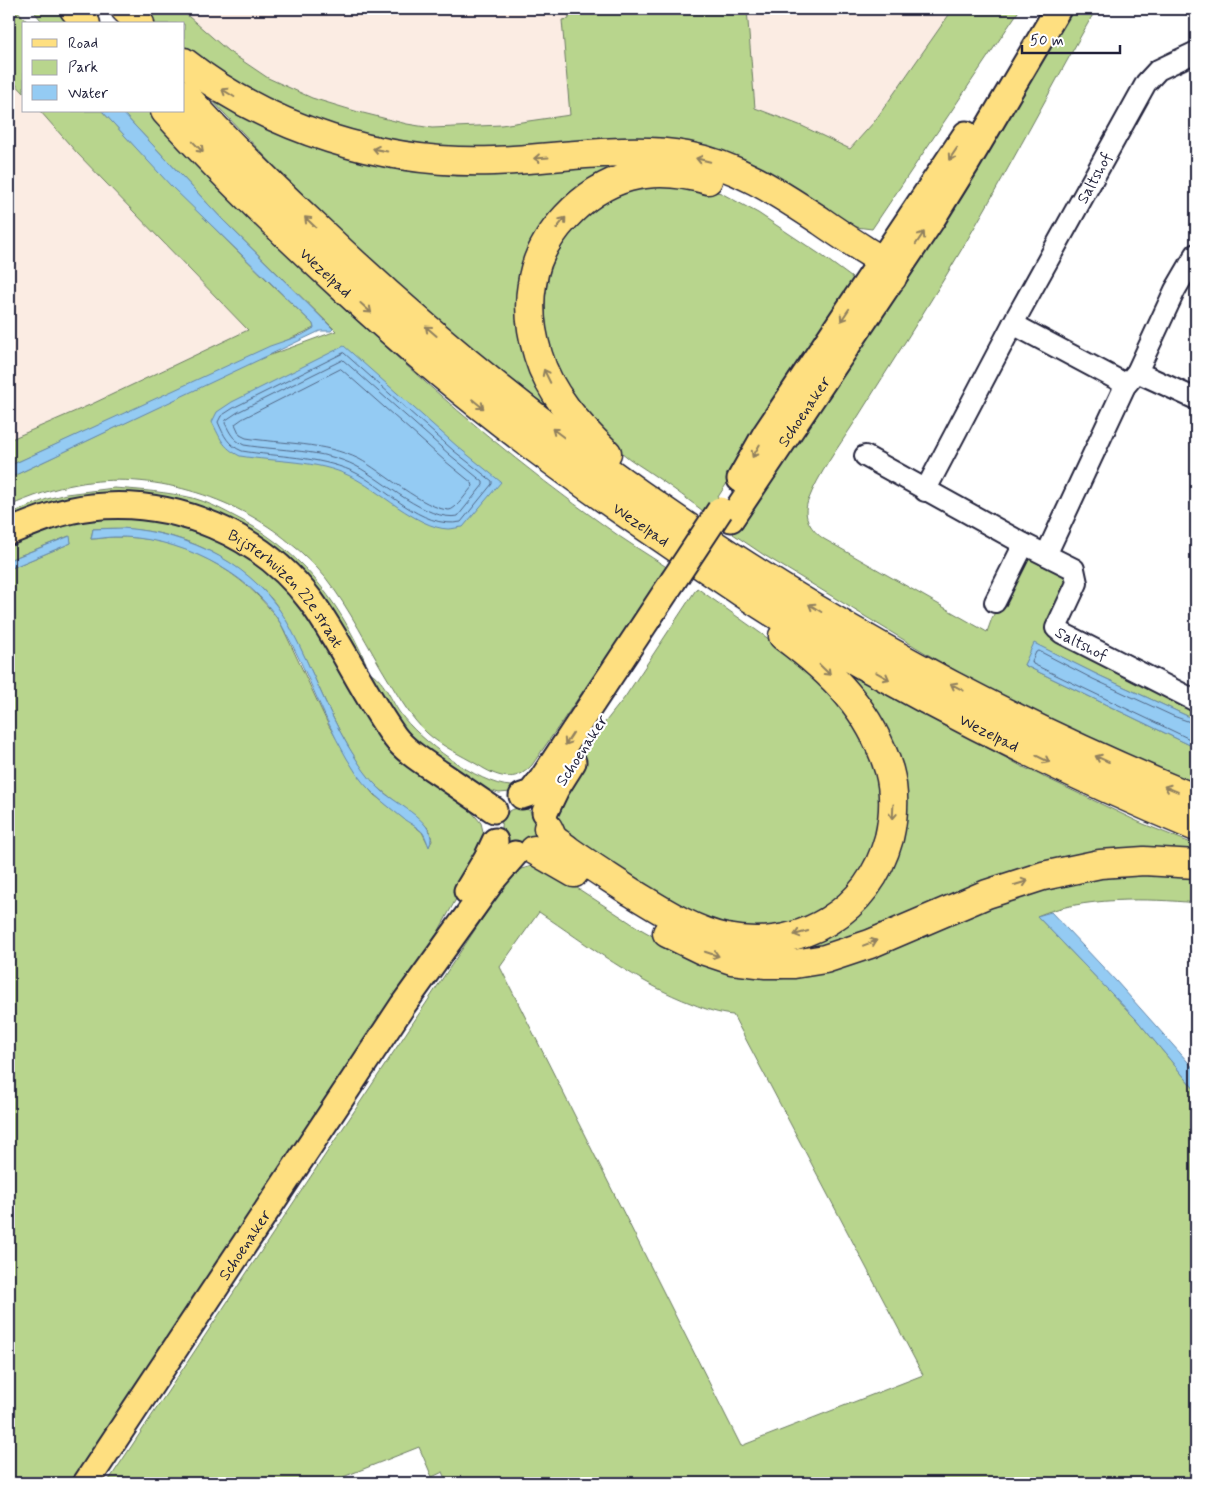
<svg xmlns="http://www.w3.org/2000/svg" width="1205" height="1492" font-family="Mynerve,sans-serif">
<style>
.built{fill:#fbece3}
.green{fill:#b8d58d;stroke:#6d7c64;fill-rule:evenodd}
.water{fill:#94cbf3;stroke:#6687a9}
.lines{fill:none;stroke-linecap:round;stroke-linejoin:round}
.shore{stroke:#506685;stroke-width:1}
.minor-casing{stroke:#22223b;stroke-width:24}
.major-casing{stroke:#22223b;stroke-width:29}
.highway-casing{stroke:#22223b;stroke-width:31}
.minor{stroke:#fff;stroke-width:20}
.major{stroke:#fedf80;stroke-width:25}
.highway{stroke:#fedf80;stroke-width:28}
.major-bridge-casing{stroke:#22223b;stroke-width:29;stroke-linecap:butt}
.major-bridge{stroke:#fedf80;stroke-width:25}
.oneway{stroke:#90805e}
.labels{text-anchor:middle;stroke-width:4.5;stroke-linejoin:round;paint-order:stroke}
.street-label{font-size:16px;fill:#22223b;stroke:#fff}
</style>
<rect width="100%" height="100%" fill="#fff"/>
<filter id="ink" filterUnits="userSpaceOnUse"><feTurbulence type="fractalNoise" baseFrequency=".02" numOctaves="2"/><feDisplacementMap in="SourceGraphic" scale="10" xChannelSelector="R" yChannelSelector="G"/><feConvolveMatrix kernelMatrix="1 2 1 2 8 2 1 2 1" color-interpolation-filters="sRGB"/></filter>
<g filter="url(#ink)">
<g class="built">
<polygon points="158,9 992,9 868,168 387,130 255,84 184,24"/>
<polygon points="9,15 24,32 24,111 92,111 291,332 9,465"/>
</g>
<g class="green">
<polygon points="9,9 16,9 29,24 24,24 24,93 9,77"/>
<polygon points="32,9 60,9 72,24 44,24"/>
<polygon points="137,9 180,9 228,51 268,78 312,98 355,111 407,124 432,128 501,125 570,115 562,20 569,19 568,9 747,9 755,108 802,126 850,149 874,122 953,9 1020,9 872,229 848,226 772,176 442,150 336,129 281,108 184,50 184,24 153,24"/>
<path d="M1066,9H1096C1045,99 998,190 944,279C915,327 884,375 854,423C839,446 818,475 808,501C802,517 811,530 824,539L987,632L992,618L1023,558L1031,554L1066,571L1071,581L1045,633L1196,710V720L1096,674L1035,644L1024,665L1196,748V789L1007,699L937,660L764,555L733,534L928,240Z"/>
<path d="M188,75L349,146L641,153L530,267L568,423C487,361 407,296 333,225C283,177 236,125 188,75Z"/>
<path d="M40,111H102C170,185 240,255 313,324L314,328L9,466V440L92,404L248,330L77,153Z"/>
<path d="M121,111H149C219,190 295,265 374,336C447,403 523,468 605,526C625,541 647,554 668,568L532,765C515,784 497,777 478,765C461,755 441,746 427,733C411,718 400,699 389,681C368,647 350,609 325,577C315,565 303,553 290,543C235,496 149,470 77,484C54,488 31,497 9,506V478L257,360L336,331L223,220Z"/>
<path d="M637,186L697,187L721,193L758,213L821,255L855,280L811,353L707,514C690,501 673,488 655,476C644,468 631,461 621,452C612,444 604,432 596,423C583,408 569,393 560,375C553,362 550,345 547,331C536,261 574,212 637,186Z"/>
<path d="M114,488C141,490 167,492 193,498C207,502 219,508 232,515C297,547 337,597 366,663L361,662L339,626L188,508L9,524V514L47,499L66,494Z"/>
<path d="M150,517L220,538L280,579L313,625L471,809V811L481,823L486,844L437,934L362,1053L81,1483H9V569L71,543L69,536L9,560V542L78,519ZM93,529C148,525 201,539 245,574C256,583 268,593 277,606C311,659 328,721 365,773C380,793 403,805 421,822C424,824 428,827 429,830C431,833 431,838 432,841L429,846L422,832L374,795L360,778L329,726L281,624C246,571 179,535 114,537C107,537 99,539 91,539Z"/>
<polygon points="697,588 780,647 822,682 874,753 886,805 862,884 808,923 742,929 712,920 630,881 592,860 556,822 555,808 559,790 591,740 625,697"/>
<polygon points="835,666 1023,767 1141,823 1196,845 1196,858 1112,859 827,954 718,943 844,921 902,809"/>
<path d="M364,670C382,674 390,699 400,713C418,739 479,785 511,786C519,786 529,782 537,779L511,792L499,793L485,789L413,743Z"/>
<circle cx="520" cy="827" r="19"/>
<path d="M532,866L548,869L637,927L679,951L751,976L781,979L818,973L996,905L1052,888L1111,876L1196,875V903C1149,898 1081,897 1037,916L1136,1019L1196,1091V1483H448L443,1472L432,1477L419,1447L328,1483H107L514,871ZM539,912C588,945 637,983 693,1004C705,1009 720,1014 733,1015L923,1375L741,1446L500,967Z"/>
</g>
<g class="water">
<polygon points="102,111 121,111 223,220 333,329 331,331 320,331 9,478 9,466 270,346 302,335 314,328 313,324 171,186"/>
<path d="M344,346L458,447L501,482L463,527C459,527 453,529 448,529C417,528 378,489 350,476C317,460 276,462 240,456C222,447 221,439 212,422L217,412L232,402Z"/>
<path d="M122,528C190,533 257,565 290,627C314,672 330,720 358,762C365,773 373,783 382,791C396,804 441,824 429,847C427,842 426,838 423,833C419,828 411,824 405,820C388,806 371,794 358,776C326,729 310,674 281,624C250,571 174,535 114,537C106,537 99,539 91,539L93,529Z"/>
<polygon points="70,536 71,543 9,569 9,560"/>
<polygon points="1034,643 1096,674 1196,720 1196,748 1024,665"/>
<polygon points="1051,912 1116,981 1196,1071 1196,1091 1136,1019 1037,916"/>
</g>
<g class="lines">
<g class="shore">
<path d="M344,353L454,451L492,481V484L461,522C421,530 385,486 352,471C317,456 278,457 242,451C228,445 224,436 218,422L221,416L235,407Z"/>
<path d="M343,360L450,455L483,482V485L458,516C427,522 383,480 356,466C323,449 280,451 244,445C233,440 230,433 225,423L226,420L238,412Z"/>
<path d="M341,369L445,461L472,483L473,486C468,491 456,510 449,510C424,509 382,471 359,459C324,442 283,444 246,438L240,435L235,424L242,419Z"/>
<polyline points="1196,724 1173,716 1093,679 1039,651 1036,652 1032,661 1033,664 1196,742"/>
</g>
<g class="minor-casing">
<g id="minor">
<polyline points="1013,324 1118,380 1125,386"/>
<polyline points="1137,372 1196,399"/>
<path id="s1" d="M865,456L1024,544L1074,569L1077,583L1056,628L1062,633L1196,701"/>
<path id="s2" d="M925,491L1016,318L1146,83L1158,70L1196,52"/>
<polyline points="1046,555 1125,386 1137,372 1175,290 1196,254"/>
<polyline points="995,602 1024,544"/>
</g>
</g>
<g class="major-casing">
<g id="major">
<polyline points="740,479 766,433 966,134"/>
<path id="s3" d="M731,519L931,221L967,163L1058,9"/>
<path id="s4" d="M9,532C36,521 62,510 92,507C174,498 261,534 311,601C342,644 363,693 394,736C406,752 425,763 441,774C459,786 476,798 494,810"/>
<polyline points="522,796 531,793 542,779 673,581"/>
<polyline points="545,812 556,789 573,762"/>
<polyline points="467,891 488,856 495,841"/>
<path id="s5" d="M86,1483L403,1005L495,877L515,854"/>
</g>
</g>
<g class="highway-casing">
<g id="highway">
<polyline points="74,9 86,24"/>
<polyline points="125,9 140,24"/>
<path d="M184,62C270,130 385,165 494,161C555,159 628,145 687,156C737,165 780,194 821,221C835,231 849,240 863,249C869,253 877,257 882,262C886,267 889,273 892,278"/>
<path d="M184,94C227,142 273,187 320,231C573,473 873,667 1196,799"/>
<path id="s6" d="M165,111C221,173 280,230 341,286C374,316 407,346 441,374C508,430 578,481 650,530C704,567 758,605 815,638C938,709 1065,773 1196,827"/>
<path d="M607,453C579,426 549,393 538,355C531,332 528,307 532,284C538,236 584,189 629,177C655,170 683,173 708,180"/>
<path d="M548,828C550,831 551,836 553,838C557,843 564,846 568,850C589,865 610,878 631,892C661,910 692,931 726,938C801,952 869,912 889,838C894,816 895,792 889,770C871,711 832,672 783,636"/>
<polyline points="534,850 574,873"/>
<polyline points="667,933 702,950 732,960 766,964 794,964 825,959 870,944 987,894 1043,876 1100,864 1144,861 1196,864"/>
</g>
</g>
<use href="#minor" class="minor"/>
<use href="#major" class="major"/>
<use href="#highway" class="highway"/>
<g class="major-bridge-casing">
<polyline id="major-bridge" points="673,581 720,510"/>
</g>
<use href="#major-bridge" class="major-bridge"/>
</g>
<defs><path id="oneway-shaft" d="M-6 0H5M1.5-3L5.5 0L1.5 3" fill="none" stroke-width="1.6" stroke-linecap="round" stroke-linejoin="round" transform="scale(1.25)"/></defs>
<g class="oneway">
<use href="#oneway-shaft" transform="translate(228 93) rotate(-148)"/>
<use href="#oneway-shaft" transform="translate(198 147) rotate(46)"/>
<use href="#oneway-shaft" transform="translate(380 150) rotate(-169)"/>
<use href="#oneway-shaft" transform="translate(953 154) rotate(124)"/>
<use href="#oneway-shaft" transform="translate(541 158) rotate(176)"/>
<use href="#oneway-shaft" transform="translate(703 160) rotate(-166)"/>
<use href="#oneway-shaft" transform="translate(310 222) rotate(-136)"/>
<use href="#oneway-shaft" transform="translate(561 223) rotate(-51)"/>
<use href="#oneway-shaft" transform="translate(920 238) rotate(-56)"/>
<use href="#oneway-shaft" transform="translate(366 308) rotate(42)"/>
<use href="#oneway-shaft" transform="translate(845 315) rotate(124)"/>
<use href="#oneway-shaft" transform="translate(431 331) rotate(-139)"/>
<use href="#oneway-shaft" transform="translate(547 376) rotate(-116)"/>
<use href="#oneway-shaft" transform="translate(478 404) rotate(39)"/>
<use href="#oneway-shaft" transform="translate(558 433) rotate(-143)"/>
<use href="#oneway-shaft" transform="translate(756 451) rotate(120)"/>
<use href="#oneway-shaft" transform="translate(815 608) rotate(-148)"/>
<use href="#oneway-shaft" transform="translate(825 670) rotate(44)"/>
<use href="#oneway-shaft" transform="translate(883 676) rotate(29)"/>
<use href="#oneway-shaft" transform="translate(957 687) rotate(-152)"/>
<use href="#oneway-shaft" transform="translate(569 739) rotate(123)"/>
<use href="#oneway-shaft" transform="translate(1043 759) rotate(26)"/>
<use href="#oneway-shaft" transform="translate(1102 759) rotate(-156)"/>
<use href="#oneway-shaft" transform="translate(1171 789) rotate(-158)"/>
<use href="#oneway-shaft" transform="translate(893 812) rotate(93)"/>
<use href="#oneway-shaft" transform="translate(1021 883) rotate(-17)"/>
<use href="#oneway-shaft" transform="translate(801 933) rotate(164)"/>
<use href="#oneway-shaft" transform="translate(870 943) rotate(-21)"/>
<use href="#oneway-shaft" transform="translate(712 954) rotate(18)"/>
</g>
</g>
<g class="labels">
<g class="street-label">
<text dy="6" stroke="none"><textPath href="#s2" startOffset="356">Saltshof</textPath></text>
<text dy="6" stroke="none"><textPath href="#s6" startOffset="228">Wezelpad</textPath></text>
<text dy="6" stroke="none"><textPath href="#s3" startOffset="130">Schoenaker</textPath></text>
<text dy="6" stroke="none"><textPath href="#s6" startOffset="632">Wezelpad</textPath></text>
<text dy="6" stroke="none"><textPath href="#s4" startOffset="309">Bijsterhuizen 22e straat</textPath></text>
<text dy="6" stroke="none"><textPath href="#s1" startOffset="332">Saltshof</textPath></text>
<text dy="6" stroke="none"><textPath href="#s6" startOffset="1038">Wezelpad</textPath></text>
<text transform="translate(581 750) rotate(-57)" y="6">Schoenaker</text>
<text dy="6" stroke="none"><textPath href="#s5" startOffset="286">Schoenaker</textPath></text>
</g>
</g>
<rect width="1205" height="1492" fill="none" stroke="#fff" stroke-width="30"/>
<rect x="15" y="15" width="1175" height="1462" fill="none" stroke="#22223b" stroke-width="2" filter="url(#ink)"/>
<rect x="22" y="22" width="162" height="90" fill="#ffffff" stroke="#a7a7b1"/>
<rect x="32" y="39" width="25" height="8" fill="#fedf80" stroke="#a7a7b1"/>
<text x="68" y="48" font-size="15" fill="#22223b">Road</text>
<rect x="32" y="60" width="25" height="15" fill="#b8d58d" stroke="#a7a7b1"/>
<text x="68" y="72" font-size="15" fill="#22223b">Park</text>
<rect x="32" y="85" width="25" height="15" fill="#94cbf3" stroke="#a7a7b1"/>
<text x="68" y="98" font-size="15" fill="#22223b">Water</text>
<path d="M1022 45v8h98v-8" fill="none" stroke="#22223b" stroke-width="2.5"/>
<text x="1030" y="45" font-size="15" fill="#22223b" stroke="#ffffff" stroke-width="4" paint-order="stroke">50 m</text>
</svg>
